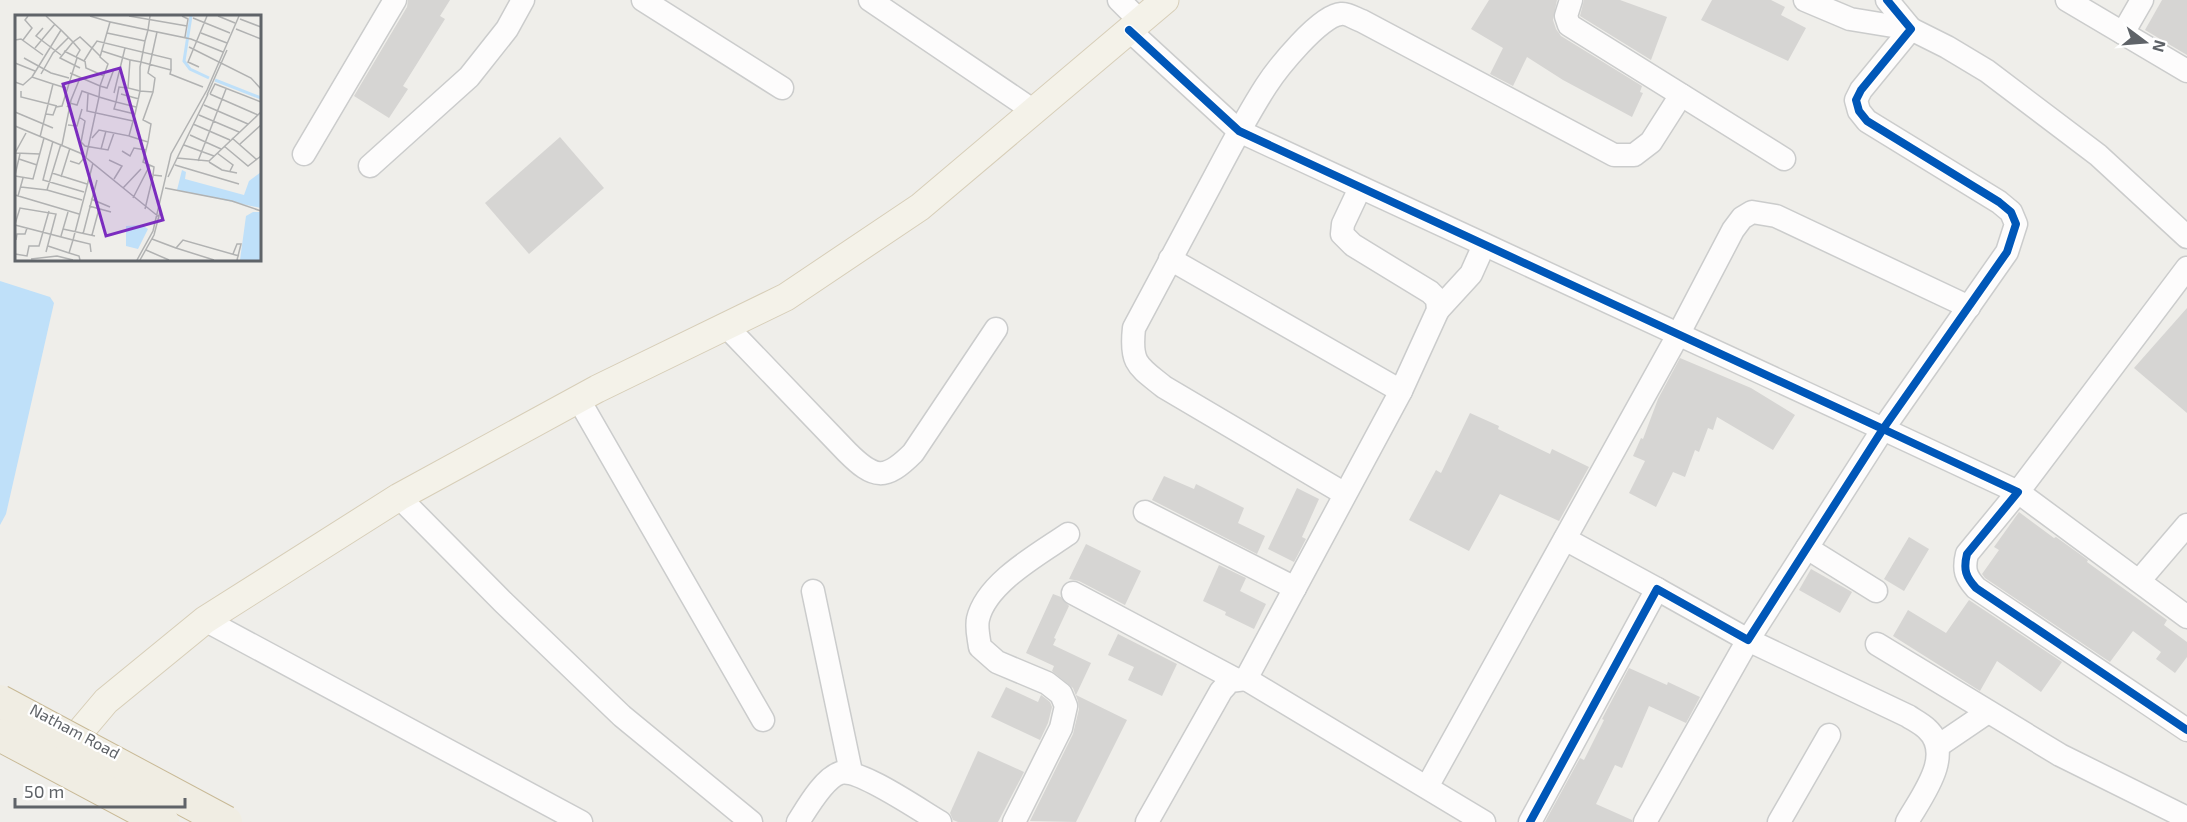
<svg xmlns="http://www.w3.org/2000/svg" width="2187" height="822" font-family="'Exo 2',sans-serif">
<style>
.water{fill:#bfe0f9}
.building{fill:#d6d5d3}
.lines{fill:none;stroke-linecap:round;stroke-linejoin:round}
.minor-casing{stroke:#cbcccc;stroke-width:25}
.major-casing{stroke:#d7ceb8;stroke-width:29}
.minor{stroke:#fdfcfc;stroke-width:22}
.major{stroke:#f4f2e9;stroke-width:27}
.highway-bridge-casing{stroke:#c8b996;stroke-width:34;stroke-linecap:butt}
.highway-bridge{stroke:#f0ede3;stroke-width:32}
.cycleway-casing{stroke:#fff;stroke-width:11}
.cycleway{stroke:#0057b8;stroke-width:8}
.labels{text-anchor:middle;stroke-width:4.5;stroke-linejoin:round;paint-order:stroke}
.street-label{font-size:16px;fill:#5f6368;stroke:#fff}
.inset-river{fill:none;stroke:#bfe0f9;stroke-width:3}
.inset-road{fill:none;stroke:#b1b2b2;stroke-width:1.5}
.view{fill:#7b2cbf;fill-opacity:0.15;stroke:#7b2cbf;stroke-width:3}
.inset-edge{fill:none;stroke:#5f6368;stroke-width:3}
</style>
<rect width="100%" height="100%" fill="#efeeea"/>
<polygon class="water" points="0,281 50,297 54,303 6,514 0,525"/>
<g class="building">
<polygon points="408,0 450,0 440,16 445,19 403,86 408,89 389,118 354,96 407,7"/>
<polygon points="1489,0 1557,0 1553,20 1556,29 1561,36 1642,86 1640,92 1643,93 1632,117 1563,80 1527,57 1513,86 1490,74 1503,48 1471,29"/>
<polygon points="1584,0 1620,0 1667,17 1651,60 1580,16"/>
<polygon points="1712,0 1771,0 1785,7 1781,15 1806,28 1788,61 1701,20"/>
<polygon points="2162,0 2187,0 2187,55 2145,30"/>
<polygon points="560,137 604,188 529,254 485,203"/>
<polygon points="2187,308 2187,413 2134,368"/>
<polygon points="1680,358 1751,388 1795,415 1773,450 1717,417 1713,430 1708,428 1699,452 1695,450 1685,477 1673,472 1656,507 1629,493 1645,461 1633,456 1641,438 1643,439 1658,399"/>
<polygon points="1470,413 1499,426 1498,429 1550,454 1552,449 1589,467 1559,521 1500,494 1469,551 1409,520 1436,470 1441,473"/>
<polygon points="1164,476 1194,489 1196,484 1244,508 1238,523 1265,536 1257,554 1152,500"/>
<polygon points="1297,488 1319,499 1302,537 1306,539 1294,562 1268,549"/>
<polygon points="2019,512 2054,538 2056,537 2088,560 2087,562 2167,620 2164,625 2187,642 2187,657 2175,673 2156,659 2161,652 2133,631 2110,662 1985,578 1982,574 1999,550 1994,547"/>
<polygon points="1909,537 1929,549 1904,591 1884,579"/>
<polygon points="1086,544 1141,571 1125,605 1079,581 1069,579"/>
<polygon points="1219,565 1246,578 1240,591 1266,604 1254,629 1225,615 1226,612 1203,601"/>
<polygon points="1811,569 1852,592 1840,613 1799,590"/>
<polygon points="1053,594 1061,597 1069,606 1054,638 1056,639 1053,645 1091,663 1076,695 1127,720 1076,822 1030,821 1073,734 1079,709 1078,701 1073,688 1052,671 1054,666 1026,653"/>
<polygon points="1969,600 2062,662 2041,692 1997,661 1980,691 1893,636 1908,610 1946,633"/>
<polygon points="1118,634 1177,664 1162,696 1128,680 1134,667 1108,655"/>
<polygon points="1629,668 1667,685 1668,682 1700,697 1686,723 1649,706 1622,768 1615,765 1596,804 1632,820 1632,822 1545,822 1580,758 1584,760 1604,720 1602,719"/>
<polygon points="1006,687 1038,702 1041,695 1050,702 1052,707 1048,723 1040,740 991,717"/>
<polygon points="978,751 1024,772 998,822 958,822 953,820 950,813"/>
</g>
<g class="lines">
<g class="minor-casing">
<g id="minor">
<polyline points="643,0 782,88"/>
<polyline points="870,0 1034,111"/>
<polyline points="1119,0 1140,21"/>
<polyline points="1571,0 1566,16 1569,25 1784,159"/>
<polyline points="1805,0 1850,19 1911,29 1947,47 1987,71 2098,155 2187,237"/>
<path d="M1887,0L1911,29L1861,90L1856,100L1859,111L1867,121L1999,202L2011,212L2016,224L2007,252L1883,429L2018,492L1967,554C1963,570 1966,577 1976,588L2187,730"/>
<polyline points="2067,0 2187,71"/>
<polyline points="1129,30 1239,131 1883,429 1748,640 1657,589 1530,822"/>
<polyline points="2123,33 2142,0"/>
<polyline points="304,154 395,0"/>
<polyline points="370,166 469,77 507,29 523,0"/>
<polyline points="1360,188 1343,224 1342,234 1353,245 1430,292 1437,299 1438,310 1401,391 1246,679 1484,822"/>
<polyline points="1170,259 1401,391"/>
<polyline points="2187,268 2018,492 2187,617"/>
<polyline points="1438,310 1471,274 1484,245"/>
<path d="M726,326L847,452C874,479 885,481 913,453L996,329"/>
<polyline points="579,400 763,720"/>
<path d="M1345,494L1164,387C1138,366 1130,364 1134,328C1160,279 1186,231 1212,182C1229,150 1246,117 1266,86C1277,69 1320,15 1341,14C1347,13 1356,19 1362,21L1614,155H1634L1651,142L1681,95"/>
<polyline points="399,497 503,602 622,716 751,822"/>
<polyline points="1145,512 1295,588"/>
<polyline points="1565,539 1657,589"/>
<polyline points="1807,548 1876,591"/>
<polyline points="2139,581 2187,525"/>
<polyline points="813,591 851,772"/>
<polyline points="1073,593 1235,679"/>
<polyline points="205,620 581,822"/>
<polyline points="1877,644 2060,755 2187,818"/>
<polyline points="1938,746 1988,712"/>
<polyline points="1427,787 1678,335 1733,230 1742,218 1752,212 1776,216 1969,307"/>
<path d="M798,822C807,808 824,778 840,773C859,768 921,811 940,822"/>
<path d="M1014,822L1061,728L1066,706L1061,694L1047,683L997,662L980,647C979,639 976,628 978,619C986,583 1039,554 1068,534"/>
<polyline points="1147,822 1221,691 1230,681 1246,679"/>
<path d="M1645,822L1748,640L1908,716C1914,720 1922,724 1927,729C1955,755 1921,797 1907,822"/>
<polyline points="1779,822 1829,735"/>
</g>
</g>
<g class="major-casing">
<polyline id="major" points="66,758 79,733 106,701 205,620 399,497 597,389 786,297 920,207 1165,0"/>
</g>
<use href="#minor" class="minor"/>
<use href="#major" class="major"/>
<g class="highway-bridge-casing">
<g id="highway-bridge">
<polyline points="0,701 226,822"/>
<polyline points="0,735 163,822"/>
</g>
</g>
<use href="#highway-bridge" class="highway-bridge"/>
<g class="cycleway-casing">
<g id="cycleway">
<path d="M1887,0L1911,29L1861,90L1856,100L1859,111L1867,121L1999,202L2011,212L2016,224L2007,252L1883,429L2018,492L1967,554C1963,570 1966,577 1976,588L2187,730"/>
<polyline points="1129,30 1239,131 1883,429 1748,640 1657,589 1530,822"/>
</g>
</g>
<use href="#cycleway" class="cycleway"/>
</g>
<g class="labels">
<g class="street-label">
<text transform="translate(75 731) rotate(28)" y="6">Natham Road</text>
</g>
</g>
<g transform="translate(15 15)">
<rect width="246" height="246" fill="#efeeea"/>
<path d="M167,155L171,157L170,164L229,180L234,166L246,157V193L162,175ZM238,197H246V245H225L231,201ZM127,210L133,214L123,234L111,231V211Z" fill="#bfe0f9"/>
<path class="inset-river" d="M176,1L169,46L175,54L194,63M200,65L246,83"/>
<path class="inset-road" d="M31,1L46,15M75,1L95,7M114,1L172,11M135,1L133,15L130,26L126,47L125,52V76L113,73L115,45L126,47L156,55L155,59L188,72M167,1L173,4L170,22M203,1L220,8M178,3L215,18M225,4L246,12M28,13L21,21L46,40M221,14L246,24M92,18L130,26M186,18L212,28M0,25L6,24L28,40M8,25L17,13L10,5L13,1M174,32L236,63L246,74M20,33L40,9M49,36L69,46L77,33L85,41M87,36L115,45M61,42L65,35L58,27L45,43L65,53M9,43L36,58L54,63M70,46L71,53L89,61M0,48L20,56M184,52L173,47L192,1M55,58L85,71L93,49L85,42L95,7L142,17M26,59L38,38L53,23M17,62L46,15L58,27L65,22L77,33L82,26L156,44V55M0,67L8,70L17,62L38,69M113,73L104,72L101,87L121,92M6,76V82L42,91M99,78L110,33M73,79L72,96L118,106M106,79L124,84M195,79L200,69L246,87M195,79L243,100M192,80L212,35M189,90L233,109M52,92L55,88L62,90L67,76L84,82L85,71L92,73L99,54M0,97L38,113M31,99L38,100L41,92L47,91L62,43M184,100L224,117M64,102L70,106L66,127L70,131L93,135L99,118M178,109L215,125M53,110L62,111L67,94M0,111L65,138L144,202M175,120L206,134M114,121L133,127L128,147L139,152L138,160L147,161M25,122L38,69L51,73M77,123L84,115L114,121L120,99M217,123L242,145M38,126L28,165L69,177M133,127L136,109L128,105L138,77M46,129L32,175L67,185M225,129L246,110M47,130L56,85L65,63M169,130L199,141M209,131L233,151L246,141M86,134L91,116M107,136L115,141L119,133L131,135M0,138L25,139M0,138L11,118M202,138L218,150L215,156M71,142L84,82L101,87L99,94L120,99L125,76L138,77L140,63L133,58L142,17L176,24L208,37M162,143L194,146L246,97M4,144L22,150M94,145L107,151L99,164M55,146L64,149L70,142M183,146L211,74M194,147L207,155L222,158M160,150L224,169M37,158L72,169M0,160L5,139M0,161L18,164L29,123M46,162L55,133M153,162L193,79M6,172L32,175M108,173L126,154M150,173L217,186L246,196M0,180L64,199M3,181L8,163M118,183L135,150M76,184L95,192M74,191L96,197M130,194L138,161M0,209L5,193L41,199L31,237M0,210L58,225L78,148M48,214L80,221M68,219L82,165M77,220L84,194M46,221L53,197M137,224L161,233L168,225L224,241M1,225L2,219H10L12,213M33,231L54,238M161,233L199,245M131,235L154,245M0,239L12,241L14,231H24L34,196M218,239L222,229H226L222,245M16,244L42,241L58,245M65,245L64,241L54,238L58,225L75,229L76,237M122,245L138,216L156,139L192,75L224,1M125,245L139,220L145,197"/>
<path class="view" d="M105,53L148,205L91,221L48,69Z"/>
<rect width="246" height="246" class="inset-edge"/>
</g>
<g transform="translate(2145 42) rotate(106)" stroke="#ffffff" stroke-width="4.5" paint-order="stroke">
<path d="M0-4.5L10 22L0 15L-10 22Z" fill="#5f6368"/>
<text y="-9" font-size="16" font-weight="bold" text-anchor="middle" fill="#5f6368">N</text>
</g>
<path d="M15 798v9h170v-9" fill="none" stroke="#5f6368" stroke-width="3"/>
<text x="24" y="798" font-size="18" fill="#5f6368" stroke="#ffffff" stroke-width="4.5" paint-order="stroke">50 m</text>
</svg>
